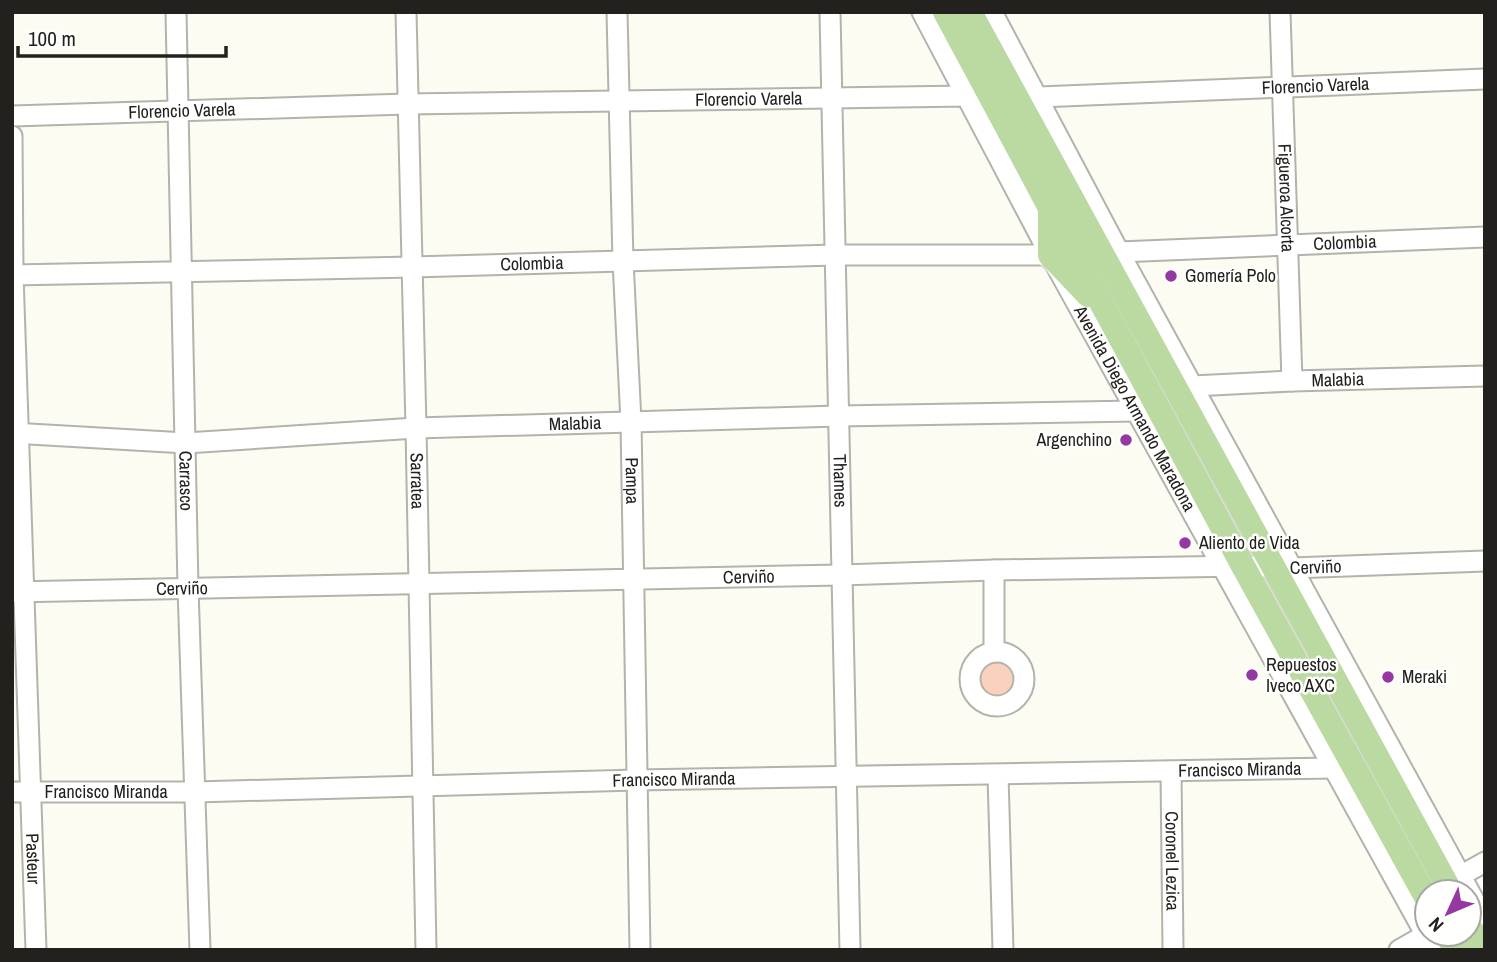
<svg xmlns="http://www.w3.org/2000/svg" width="1497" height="962" font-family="'Archivo Narrow',sans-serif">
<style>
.green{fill:#fad1bd}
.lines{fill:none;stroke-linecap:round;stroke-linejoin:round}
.minor-casing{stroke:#b3b3ab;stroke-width:23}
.major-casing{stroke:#dcdbdb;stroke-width:28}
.minor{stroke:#fff;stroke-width:19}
.major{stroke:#bbdaa1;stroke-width:24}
.poi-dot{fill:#9638a2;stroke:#fffffe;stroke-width:2.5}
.labels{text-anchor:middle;stroke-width:5;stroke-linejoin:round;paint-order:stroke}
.street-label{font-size:18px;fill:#22211e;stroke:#fffffe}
.poi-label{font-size:18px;fill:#22211e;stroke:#fffffe;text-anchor:start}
</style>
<rect width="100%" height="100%" fill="#fcfcf3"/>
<circle class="green" cx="997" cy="679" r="18"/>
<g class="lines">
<g class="minor-casing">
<g id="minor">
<path id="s1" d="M176,12L188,588L200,950"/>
<path id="s2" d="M406,12L416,428L426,950"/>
<path id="s3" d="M617,12L623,261L631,422L640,950"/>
<path id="s4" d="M830,12L850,950"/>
<path id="s5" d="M922,12L1050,255L1434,950"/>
<polyline points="992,12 1119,252 1485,920"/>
<path id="s6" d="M1280,12L1292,381"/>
<path id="s7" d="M12,116L407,104L967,96L1039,97L1485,79"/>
<path id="s8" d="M12,136L13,275L36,950"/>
<path id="s9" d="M1119,252L1485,237"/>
<path id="s10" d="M12,275L413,267L836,255H1050"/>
<path id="s11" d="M1193,386L1292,381L1485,376"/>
<path id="s12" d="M12,433L186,443L416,428L839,416L1137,411"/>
<polyline points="994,570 994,652"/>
<path id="s13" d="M12,592L841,575L994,570L1243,566L1292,568L1485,561"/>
<circle cx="997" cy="679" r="27"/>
<path id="s14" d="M1171,772L1173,950"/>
<polyline points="998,775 1003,950"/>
<path id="s15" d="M12,792H196L637,780L1334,768"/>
<polyline points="1460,876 1485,862"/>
<polyline points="1399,950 1427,934"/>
</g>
</g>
<g class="major-casing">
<g id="major">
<polyline points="945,12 1243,566 1427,899"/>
<polyline points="970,12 1451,892"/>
<polyline points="1050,210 1050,255 1088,295"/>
<polyline points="1469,925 1482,950"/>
<polyline points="1447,934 1455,950"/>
</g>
</g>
<use href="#minor" class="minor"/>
<use href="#major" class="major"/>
</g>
<g class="poi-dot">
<circle cx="1171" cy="276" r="7"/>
<circle cx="1126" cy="440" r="7"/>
<circle cx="1185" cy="543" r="7"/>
<circle cx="1252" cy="675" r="7"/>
<circle cx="1388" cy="677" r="7"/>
</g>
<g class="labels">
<g class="street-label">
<text dy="6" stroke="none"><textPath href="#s7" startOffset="1304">Florencio Varela</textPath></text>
<text dy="6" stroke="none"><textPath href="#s7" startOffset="737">Florencio Varela</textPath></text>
<text dy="6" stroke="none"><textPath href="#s7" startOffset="170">Florencio Varela</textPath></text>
<text dy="6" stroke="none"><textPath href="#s6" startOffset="186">Figueroa Alcorta</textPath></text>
<text dy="6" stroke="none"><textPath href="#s9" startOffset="226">Colombia</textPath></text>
<text dy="6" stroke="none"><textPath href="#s10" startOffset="520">Colombia</textPath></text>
<text dy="6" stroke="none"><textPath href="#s11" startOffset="145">Malabia</textPath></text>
<text dy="6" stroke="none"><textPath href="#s5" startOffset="450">Avenida Diego Armando Maradona</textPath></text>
<text dy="6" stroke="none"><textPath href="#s12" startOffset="564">Malabia</textPath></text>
<text dy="6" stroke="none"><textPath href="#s1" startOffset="469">Carrasco</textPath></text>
<text dy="6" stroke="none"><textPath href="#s2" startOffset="469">Sarratea</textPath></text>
<text dy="6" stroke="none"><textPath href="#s3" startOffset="469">Pampa</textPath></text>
<text dy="6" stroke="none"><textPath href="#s4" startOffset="469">Thames</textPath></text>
<text dy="6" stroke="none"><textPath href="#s13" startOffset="1304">Cerviño</textPath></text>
<text dy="6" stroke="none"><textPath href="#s13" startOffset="737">Cerviño</textPath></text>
<text dy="6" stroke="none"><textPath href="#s13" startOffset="170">Cerviño</textPath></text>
<text dy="6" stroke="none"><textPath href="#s15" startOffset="1228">Francisco Miranda</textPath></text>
<text dy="6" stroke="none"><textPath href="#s15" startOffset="662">Francisco Miranda</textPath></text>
<text dy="6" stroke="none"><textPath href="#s15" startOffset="94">Francisco Miranda</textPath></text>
<text dy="6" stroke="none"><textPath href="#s8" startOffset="723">Pasteur</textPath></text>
<text dy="6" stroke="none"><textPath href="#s14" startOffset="89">Coronel Lezica</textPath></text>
</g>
<g class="poi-label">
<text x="1185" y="282">Gomería Polo</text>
<text x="1112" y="446" text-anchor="end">Argenchino</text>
<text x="1199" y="549">Aliento de Vida</text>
<text x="1266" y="671">Repuestos<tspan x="1266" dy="21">Iveco AXC</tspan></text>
<text x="1402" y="683">Meraki</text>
</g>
</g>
<rect width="1497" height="962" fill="none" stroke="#22211e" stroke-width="28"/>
<g transform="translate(1448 913) rotate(226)"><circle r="33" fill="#fffffe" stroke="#a7a6a4" stroke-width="2"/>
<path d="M0-5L12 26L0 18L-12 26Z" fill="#9638a2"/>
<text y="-10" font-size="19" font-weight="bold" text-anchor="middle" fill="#22211e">N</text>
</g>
<path d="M18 46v10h208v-10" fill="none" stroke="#22211e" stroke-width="3.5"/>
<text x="28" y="46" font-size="21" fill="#22211e" stroke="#fffffe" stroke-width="5" paint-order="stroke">100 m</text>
</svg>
